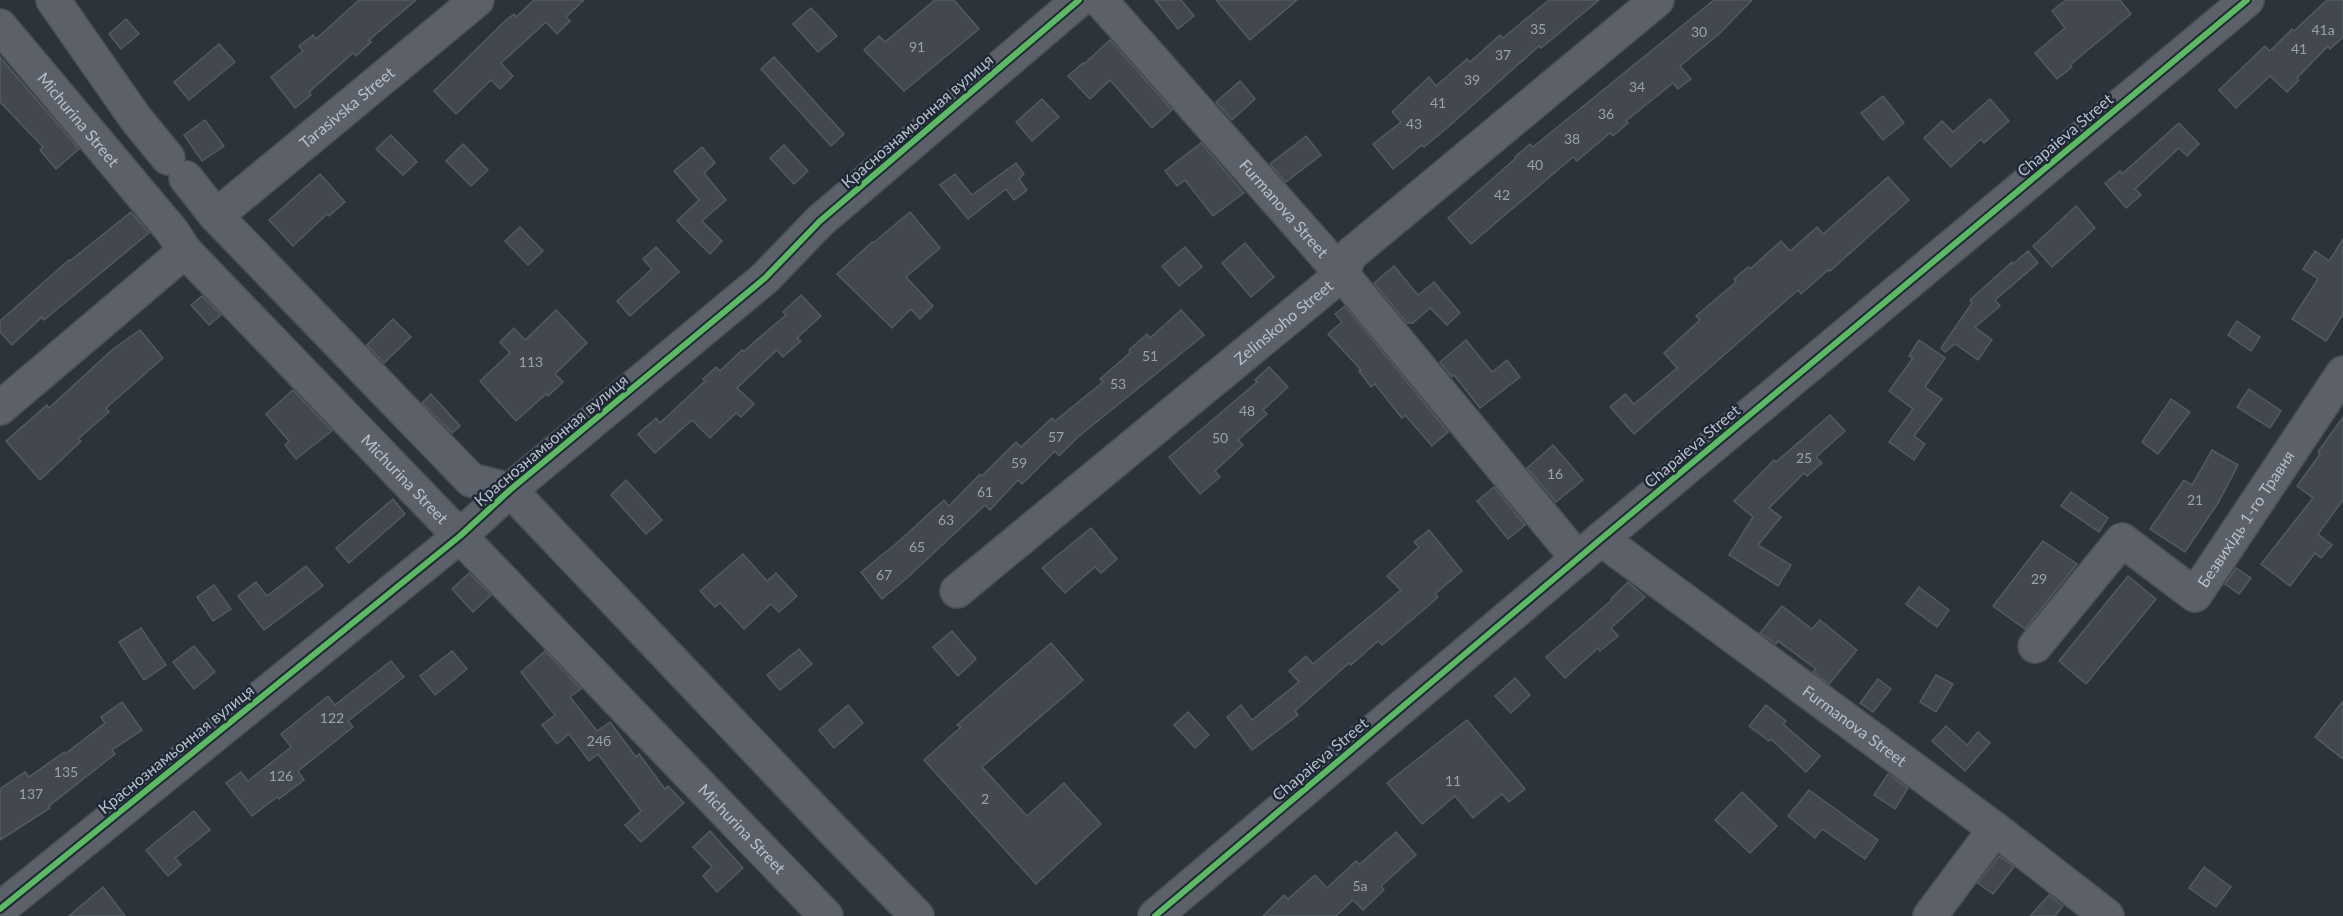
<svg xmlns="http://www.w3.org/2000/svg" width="2343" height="916" font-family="Lato,sans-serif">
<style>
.building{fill:#43484f;stroke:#545a63;stroke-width:1.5}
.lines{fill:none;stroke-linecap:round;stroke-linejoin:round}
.minor-casing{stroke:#4a4f55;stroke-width:36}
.minor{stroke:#5c6169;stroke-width:33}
.cycleway-casing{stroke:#1f2936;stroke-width:10}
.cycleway{stroke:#5cba63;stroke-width:6}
.labels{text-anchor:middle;stroke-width:5;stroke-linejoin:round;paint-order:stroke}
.number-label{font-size:14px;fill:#9aa1ac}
.street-label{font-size:16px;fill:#b7bfcb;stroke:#1f2936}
</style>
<rect width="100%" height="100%" fill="#2c333b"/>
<g class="building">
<polygon points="359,0 416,0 369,40 371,42 356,56 353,53 309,92 311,95 295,108 271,77 303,51 299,46 313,35 316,39"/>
<polygon points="534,0 584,0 566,17 570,21 557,34 546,22 501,63 513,76 500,89 491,80 456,114 434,91 505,21 514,14 516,17"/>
<polygon points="935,0 954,0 979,29 904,91 864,50 879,36 885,42"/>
<polygon points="1155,0 1181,0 1194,16 1178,29"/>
<polygon points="1216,0 1297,0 1250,40"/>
<polygon points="1549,0 1599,0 1541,48 1539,46 1447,128 1424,147 1422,145 1393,169 1373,144 1401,122 1392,112 1429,77 1436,86 1467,59 1470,62 1500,35 1503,38"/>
<polygon points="1714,0 1752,0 1719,34 1680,66 1691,79 1678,89 1673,83 1626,121 1628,123 1613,136 1610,133 1577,161 1573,157 1471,244 1448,218 1516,158 1515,157 1530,144 1533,147"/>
<polygon points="2066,0 2120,0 2131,14 2070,65 2072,67 2057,79 2035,53 2065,28 2052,11"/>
<polygon points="2327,0 2343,0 2343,37 2330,49 2328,46 2297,78 2299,80 2287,92 2270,76 2236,108 2219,90 2265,46 2270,51 2292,29 2294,31"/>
<polygon points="811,8 837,36 818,52 793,24"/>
<polygon points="126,19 139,34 121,49 109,34"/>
<polygon points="1110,40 1172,110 1152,128 1110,80 1090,99 1068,76 1083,63 1084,64"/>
<polygon points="219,44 235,62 189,100 174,82"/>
<polygon points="0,57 79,149 56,169 40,150 43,147 0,102"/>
<polygon points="774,57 844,134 831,146 761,69"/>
<polygon points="1240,81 1255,99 1232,120 1216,102"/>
<polygon points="1883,96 1904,123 1883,140 1861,113"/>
<polygon points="1042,99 1059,117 1032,141 1016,122"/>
<polygon points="1990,99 2009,121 1984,143 1981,139 1951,167 1924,138 1942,121 1953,132"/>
<polygon points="205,120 224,146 202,161 184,135"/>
<polygon points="2179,123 2199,144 2187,156 2179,148 2135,189 2141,195 2126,208 2105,183 2120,171 2122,174"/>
<polygon points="391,135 417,162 403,175 376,149"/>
<polygon points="1306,136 1321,155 1286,182 1270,164"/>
<polygon points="1201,143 1244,193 1213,216 1185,180 1177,186 1165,171"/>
<polygon points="463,144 488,170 471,186 446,161"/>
<polygon points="784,145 808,171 794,184 770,158"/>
<polygon points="702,147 715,163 704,173 726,200 702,221 722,241 710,254 677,221 699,200 674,171"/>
<polygon points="1016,163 1024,174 1019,179 1027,190 1014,200 1006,189 968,219 940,185 955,174 972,195"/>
<polygon points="320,174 345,202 329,216 327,214 293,246 269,220"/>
<polygon points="1888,177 1909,200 1830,271 1828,270 1801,294 1798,290 1634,434 1610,407 1625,394 1634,404 1677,368 1664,353 1700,320 1696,316 1736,282 1734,279 1748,267 1750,269 1781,241 1790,251 1817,227 1823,234"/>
<polygon points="2076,206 2095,228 2052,267 2033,246"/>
<polygon points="131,212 149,233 44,320 42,317 12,345 0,332 0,321 69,260 70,261"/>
<polygon points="910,212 940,248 906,277 933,306 920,319 911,309 892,328 837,274 872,242 873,243"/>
<polygon points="520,227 543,251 528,265 505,241"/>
<polygon points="2343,239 2343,314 2326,341 2292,319 2318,279 2303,269 2315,251 2329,261"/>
<polygon points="1245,243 1274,277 1251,297 1222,263"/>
<polygon points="656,247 679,272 630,316 617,301 652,269 643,259"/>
<polygon points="1185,247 1202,267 1179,286 1162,266"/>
<polygon points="2028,251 2038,263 1995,300 2000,306 1975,327 1992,340 1978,360 1955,344 1945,352 1941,348 1972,303 1970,300 2012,262 2013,264"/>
<polygon points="1394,266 1418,295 1434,282 1460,313 1447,325 1430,308 1413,323 1407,323 1374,283"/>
<polygon points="801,295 821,316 797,338 801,341 783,357 777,350 737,388 754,404 741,417 736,413 710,438 692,420 655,453 638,434 656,418 660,423 705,381 703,379 716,367 720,371 742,350 744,351 786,315 783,312"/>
<polygon points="202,296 221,315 209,325 191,305"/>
<polygon points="1345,306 1448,432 1432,446 1405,415 1402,418 1375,384 1371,387 1359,371 1361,370 1328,334 1342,322 1335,314"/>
<polygon points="556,310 587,343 555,374 563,382 548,396 546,394 516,421 480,381 510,353 500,342 514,328 525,340"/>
<polygon points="1181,310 1204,335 1078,437 1059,456 1055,451 1022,484 1018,480 990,510 985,505 907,578 882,599 861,572 898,542 944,500 949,506 980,474 982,476 1016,442 1021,447 1052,418 1055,421 1103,382 1100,379 1131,352 1129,350 1147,334 1150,338"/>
<polygon points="393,319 411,337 384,363 367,345"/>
<polygon points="2237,321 2260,337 2251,351 2228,335"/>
<polygon points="140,330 163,358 106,408 109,412 78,439 81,441 40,480 6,441 47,405 49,408 113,349"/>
<polygon points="1466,340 1492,372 1507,360 1520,377 1480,408 1454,375 1452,377 1440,362"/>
<polygon points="1919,340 1945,358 1925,387 1942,399 1914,436 1925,444 1914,460 1889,442 1913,409 1889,391 1913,358 1909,356"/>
<polygon points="1269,367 1288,387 1263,410 1267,414 1238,440 1243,445 1215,471 1220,477 1200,494 1169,457 1257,382 1255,380"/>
<polygon points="2249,389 2281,411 2270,428 2237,407"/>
<polygon points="293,390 332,431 296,459 285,445 289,441 266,414"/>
<polygon points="431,394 460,426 452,433 422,403"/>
<polygon points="2171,399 2190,412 2158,454 2142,442"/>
<polygon points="1830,415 1845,431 1816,457 1822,463 1807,476 1804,473 1769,508 1781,517 1758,545 1791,565 1778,586 1729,555 1753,517 1734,501 1774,460 1776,462"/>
<polygon points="2343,417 2343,500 2318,534 2332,545 2321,558 2315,553 2290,586 2261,564 2313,498 2297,486 2320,454 2318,452"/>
<polygon points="1553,445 1583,480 1556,502 1527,468"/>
<polygon points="2212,450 2238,465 2218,503 2185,552 2150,529 2184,480 2192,485"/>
<polygon points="626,480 662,520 646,534 611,495"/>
<polygon points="1494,487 1525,525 1508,539 1477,501"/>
<polygon points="2071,492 2108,518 2099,532 2061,506"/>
<polygon points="393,499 405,514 349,563 336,548"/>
<polygon points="1091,528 1117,559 1101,573 1095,567 1065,593 1042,568"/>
<polygon points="1429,530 1462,571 1435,594 1438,597 1421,612 1382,645 1378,641 1351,665 1349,663 1295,711 1298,715 1252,750 1227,717 1241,705 1252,720 1299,682 1289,671 1306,656 1313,664 1401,590 1387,576 1419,547 1414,542"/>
<polygon points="2043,541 2077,564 2025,629 1993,606"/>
<polygon points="743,554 767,581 776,573 797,596 779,612 771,604 744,629 720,603 715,607 700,591"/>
<polygon points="306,566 323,586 264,630 238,596 256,582 267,596"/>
<polygon points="2236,568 2251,578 2239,594 2225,584"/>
<polygon points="469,573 491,595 473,612 452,589"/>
<polygon points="2128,576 2156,599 2086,684 2059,661"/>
<polygon points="1628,582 1645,597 1611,628 1618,636 1600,651 1598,648 1565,678 1546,657 1612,600 1611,599"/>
<polygon points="214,585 231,609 213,621 197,597"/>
<polygon points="1919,587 1949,610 1937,627 1906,604"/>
<polygon points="1782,606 1812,629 1820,620 1857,650 1829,684 1813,672 1816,669 1778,641 1776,644 1760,633"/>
<polygon points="141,628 166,665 144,680 119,642"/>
<polygon points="952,631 976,659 958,676 933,647"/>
<polygon points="1051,643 1083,680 982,767 1027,816 1064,783 1101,824 1036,884 924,760 961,727 957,725"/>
<polygon points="194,646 215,672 194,689 173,662"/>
<polygon points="799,649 812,664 780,690 767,675"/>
<polygon points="452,651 467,669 435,695 420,676"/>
<polygon points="545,651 581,689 570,697 597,731 610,722 636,757 639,754 665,789 668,786 684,803 641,842 625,825 641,811 598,754 589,761 569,734 557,744 542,725 555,715 521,672"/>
<polygon points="391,661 404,677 348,721 353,727 298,771 304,780 279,799 277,797 252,816 226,783 241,772 248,781 291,747 281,734 328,696 335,705"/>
<polygon points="1936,675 1953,684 1936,712 1920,702"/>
<polygon points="1515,678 1530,695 1511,713 1495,696"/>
<polygon points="1878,679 1891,689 1873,712 1860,703"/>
<polygon points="2343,701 2343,759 2315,737"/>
<polygon points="122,702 142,730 112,750 115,754 49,806 50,808 0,840 0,789 25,772 29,777 64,752 65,754 105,723 101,717"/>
<polygon points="848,705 863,723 834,748 819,730"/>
<polygon points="1766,705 1786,721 1783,724 1820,756 1806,772 1771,739 1769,741 1749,726"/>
<polygon points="1188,712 1209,735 1195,748 1174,725"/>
<polygon points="1467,720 1525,789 1509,802 1502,794 1473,818 1455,796 1422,824 1387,783"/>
<polygon points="1946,726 1967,745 1978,732 1990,743 1965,771 1932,741"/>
<polygon points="1888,774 1908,788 1895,809 1874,795"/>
<polygon points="1809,790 1878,840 1865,859 1822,829 1815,838 1788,816"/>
<polygon points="1742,792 1777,826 1750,853 1715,820"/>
<polygon points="194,811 210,830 175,858 181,865 168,876 146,850"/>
<polygon points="710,831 743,868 717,892 703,876 712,867 693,847"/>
<polygon points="1396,832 1416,855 1381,886 1384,890 1363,910 1353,900 1336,916 1263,916 1284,895 1288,899 1315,875 1327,888 1356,861 1360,864"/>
<polygon points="1999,856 2014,867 1993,894 1978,883"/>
<polygon points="2204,867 2231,887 2216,907 2189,888"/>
<polygon points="103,887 125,916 69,916"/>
<polygon points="2049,895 2063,906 2055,916 2030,916"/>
</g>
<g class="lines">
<g class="minor-casing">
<g id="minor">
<polyline points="53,0 136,119 168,158"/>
<path id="s1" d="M1100,0L1342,274L1578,559"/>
<path id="s2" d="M0,26L172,231L185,251L826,916"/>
<polyline points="186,178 216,216 471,480 510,490 832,829 917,916"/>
<path id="s3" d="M216,216L477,0"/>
<polyline points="0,408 185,251"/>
<path id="s4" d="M1601,539L1995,829L2107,916"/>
<path id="s5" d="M957,591L1342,274L1350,255L1657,0"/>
<path id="s6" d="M2035,646L2122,540L2195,595L2343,373"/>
<polyline points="0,909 460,536 510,490 765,278 820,221 1079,0"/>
<polyline points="1155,916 1601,539 2247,0"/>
<polyline points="1930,916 1995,829"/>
</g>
</g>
<use href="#minor" class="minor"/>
<g class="cycleway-casing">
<g id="cycleway">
<polyline points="0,909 460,536 510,490 765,278 820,221 1079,0"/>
<polyline points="1155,916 1601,539 2247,0"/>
</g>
</g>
<use href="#cycleway" class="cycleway"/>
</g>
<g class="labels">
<g class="number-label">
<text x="1538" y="34">35</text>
<text x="2323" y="35">41а</text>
<text x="1699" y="37">30</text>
<text x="917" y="52">91</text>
<text x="2299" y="54">41</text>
<text x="1503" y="60">37</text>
<text x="1472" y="85">39</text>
<text x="1637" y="92">34</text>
<text x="1438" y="108">41</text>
<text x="1606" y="119">36</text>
<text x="1414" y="129">43</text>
<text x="1572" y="144">38</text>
<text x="1535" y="170">40</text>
<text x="1502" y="200">42</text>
<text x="1150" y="361">51</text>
<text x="531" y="367">113</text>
<text x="1118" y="389">53</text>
<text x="1247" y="416">48</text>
<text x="1056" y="442">57</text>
<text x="1220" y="443">50</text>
<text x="1804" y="463">25</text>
<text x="1019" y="468">59</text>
<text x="1555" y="479">16</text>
<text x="985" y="497">61</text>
<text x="2195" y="505">21</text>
<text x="946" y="525">63</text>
<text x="917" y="552">65</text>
<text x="884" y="580">67</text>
<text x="2039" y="584">29</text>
<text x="332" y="723">122</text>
<text x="599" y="746">24б</text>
<text x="66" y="777">135</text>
<text x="281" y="781">126</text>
<text x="1453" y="786">11</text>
<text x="31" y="799">137</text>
<text x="985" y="804">2</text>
<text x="1360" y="891">5а</text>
</g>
<g class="street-label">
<text dy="6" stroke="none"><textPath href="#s3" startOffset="170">Tarasivska Street</textPath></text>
<text dy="6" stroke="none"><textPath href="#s2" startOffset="122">Michurina Street</textPath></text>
<text transform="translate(917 121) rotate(-41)" y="6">Краснознамьонная вулиця</text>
<text transform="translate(2065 135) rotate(-40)" y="6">Chapaieva Street</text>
<text dy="6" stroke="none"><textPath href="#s1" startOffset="278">Furmanova Street</textPath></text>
<text dy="6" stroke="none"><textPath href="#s5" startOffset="423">Zelinskoho Street</textPath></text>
<text transform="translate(551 440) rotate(-40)" y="6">Краснознамьонная вулиця</text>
<text transform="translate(1692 446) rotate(-40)" y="6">Chapaieva Street</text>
<text dy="6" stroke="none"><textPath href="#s2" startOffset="608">Michurina Street</textPath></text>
<text dy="6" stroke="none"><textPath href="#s6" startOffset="320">Безвихідь 1-го Травня</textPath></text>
<text dy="6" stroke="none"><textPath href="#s4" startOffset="315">Furmanova Street</textPath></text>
<text transform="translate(176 749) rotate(-39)" y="6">Краснознамьонная вулиця</text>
<text transform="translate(1320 759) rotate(-40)" y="6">Chapaieva Street</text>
<text dy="6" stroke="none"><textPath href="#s2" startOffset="1094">Michurina Street</textPath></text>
</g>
</g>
</svg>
